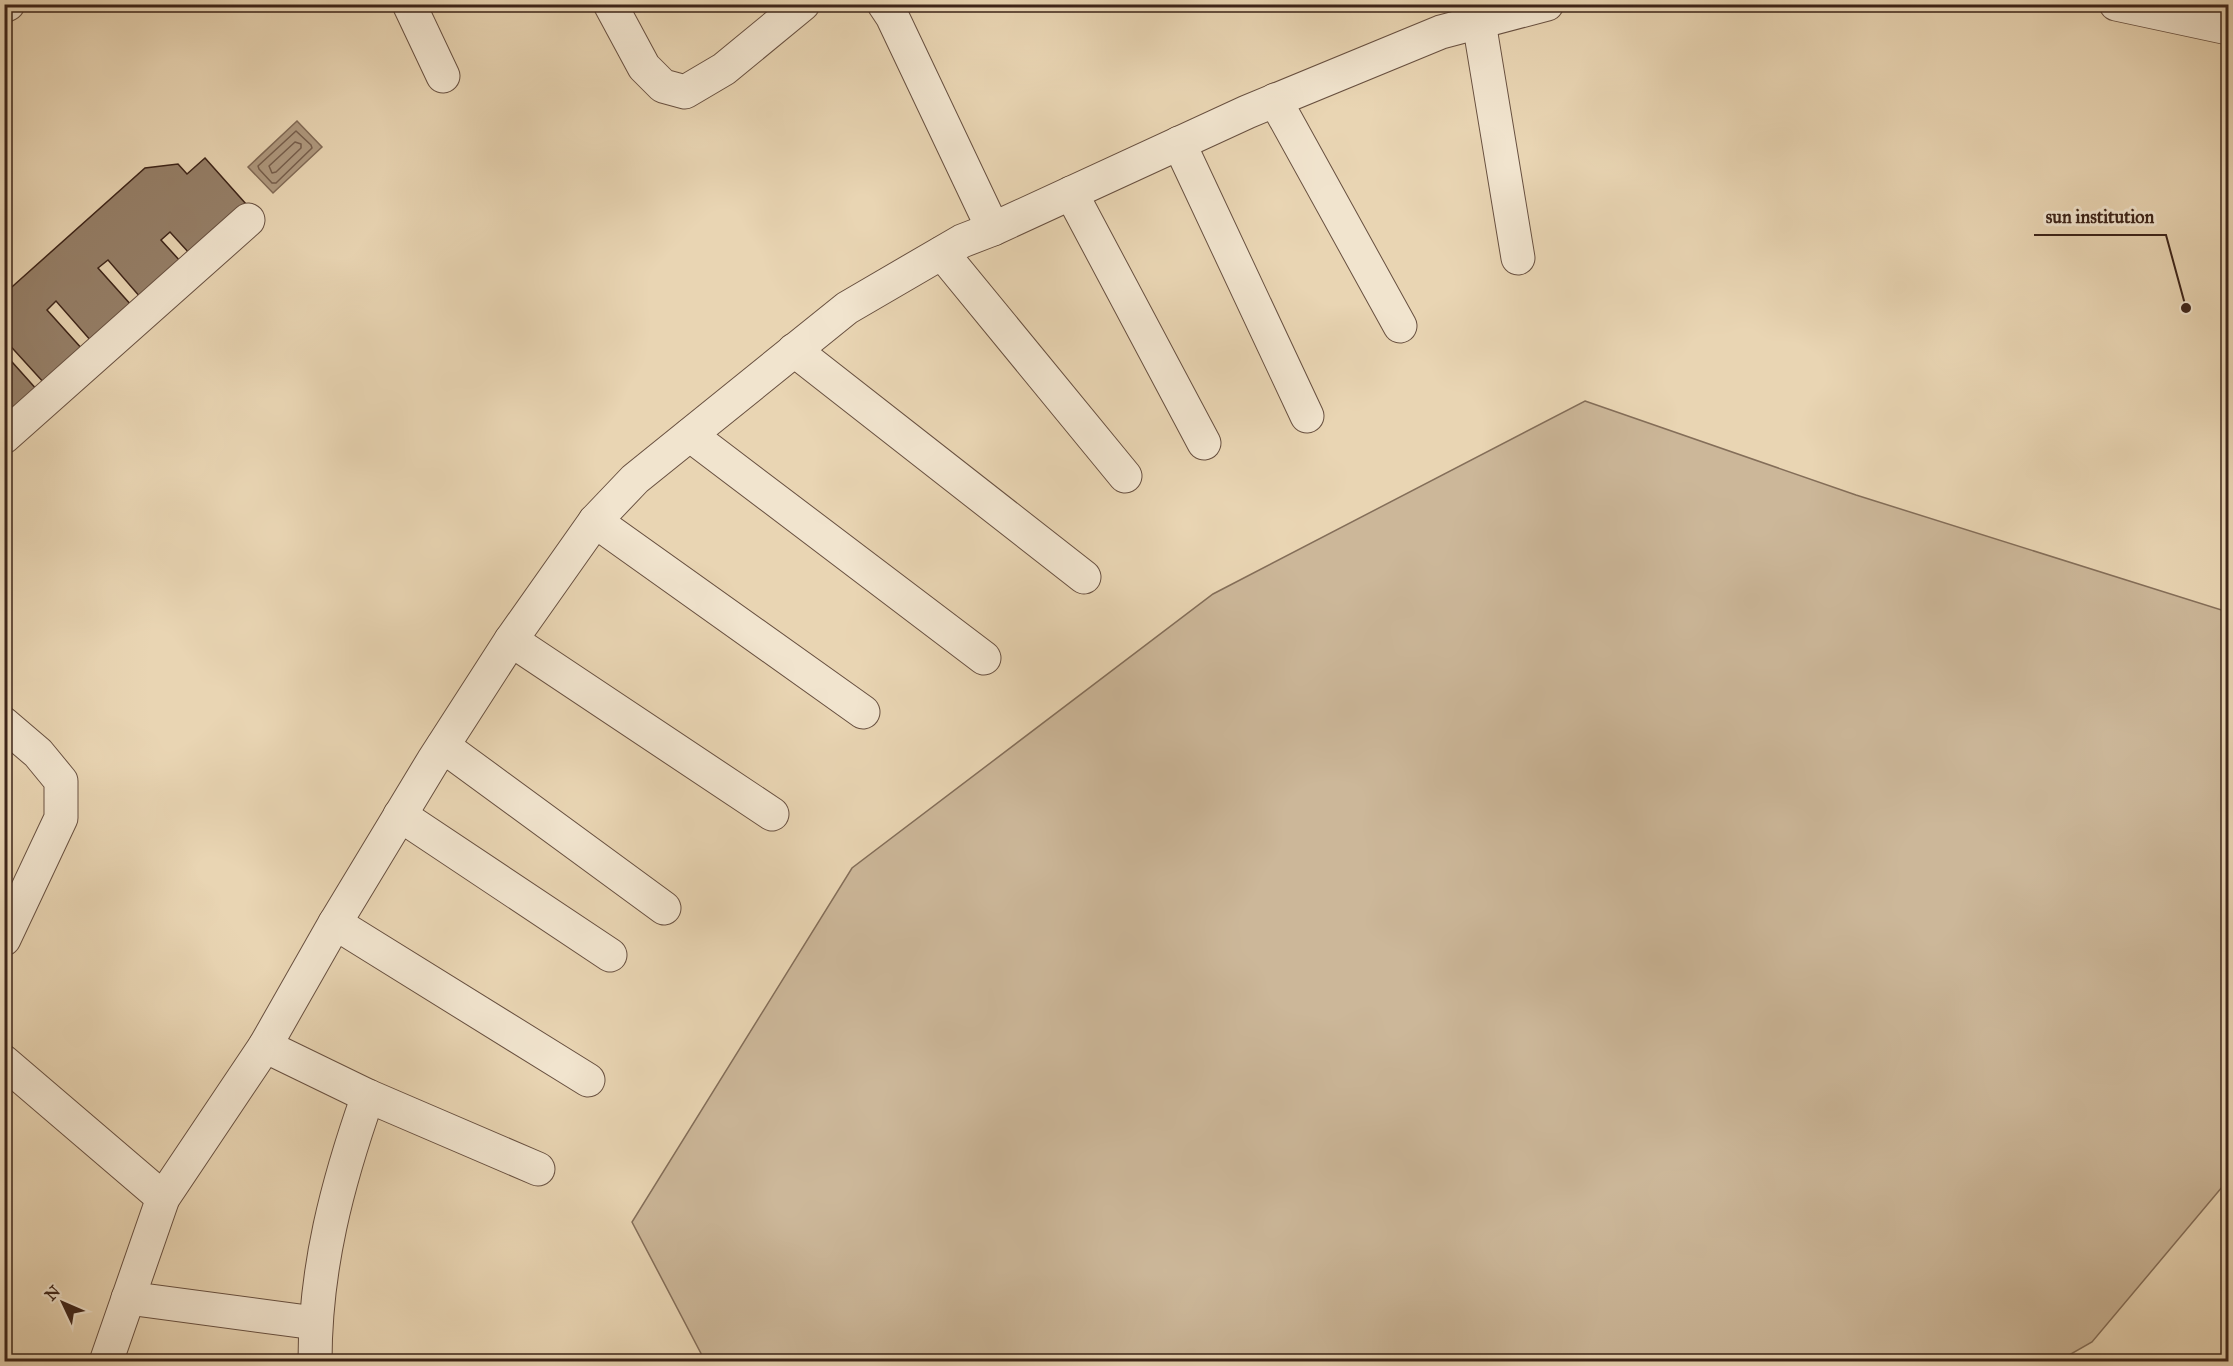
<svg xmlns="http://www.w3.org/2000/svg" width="2233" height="1366" font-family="'IM FELL Great Primer',serif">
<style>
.green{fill:#ccb799;stroke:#846e59;stroke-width:1.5}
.water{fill:#af997f;stroke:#816a56;stroke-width:1.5}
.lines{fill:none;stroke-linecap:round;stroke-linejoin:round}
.shore{stroke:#765e4c;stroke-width:1.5}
.building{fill:#968069;stroke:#3d2419;stroke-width:1.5}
.minor-casing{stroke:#685040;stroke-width:35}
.minor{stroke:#f1e4ce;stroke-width:33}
.leader{fill:none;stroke:#3d2419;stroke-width:2}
.callout-dot{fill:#3d2419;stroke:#f1e4ce;stroke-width:2}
.callout-label{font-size:18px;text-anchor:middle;font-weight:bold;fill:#3d2419;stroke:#f1e4ce;stroke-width:6;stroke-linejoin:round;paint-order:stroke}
</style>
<rect width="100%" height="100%" fill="#e9d5b3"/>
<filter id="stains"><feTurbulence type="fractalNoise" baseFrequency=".00333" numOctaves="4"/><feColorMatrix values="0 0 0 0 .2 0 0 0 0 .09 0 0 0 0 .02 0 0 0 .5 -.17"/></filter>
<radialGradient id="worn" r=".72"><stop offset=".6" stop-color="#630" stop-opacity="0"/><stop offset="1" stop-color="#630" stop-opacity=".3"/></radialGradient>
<polygon class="green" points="1585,401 1856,495 2228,612 2228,1180 2092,1342 2057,1362 705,1361 632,1222 852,868 1213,594"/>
<polygon class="water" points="297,121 322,147 273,193 248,167"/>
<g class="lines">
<g class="shore">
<polygon points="296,131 311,145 312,148 276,183 272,183 259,169 258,166"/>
<polygon points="295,142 301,144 301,148 276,172 272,173 269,166"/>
</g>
</g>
<g class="building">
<polygon points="205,158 246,204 190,254 170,232 161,240 181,262 141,298 108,260 98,268 132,306 92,342 56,301 47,310 83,350 45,384 4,339 4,294 145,168 178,164 187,174"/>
<polygon points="4,353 38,391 4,421"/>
</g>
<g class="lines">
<g class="minor-casing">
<g id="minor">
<polyline points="409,4 443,76"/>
<polyline points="610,4 644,67 663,86 685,92 724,69 803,4"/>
<polyline points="884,4 892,16 993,229"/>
<polyline points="2116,4 2228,28"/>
<polyline points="4,6 8,4"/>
<polyline points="1479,22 1518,258"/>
<polyline points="1275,100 1400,326"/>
<polyline points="1179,143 1307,416"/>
<polyline points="1071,193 1204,443"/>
<polyline points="942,253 1125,476"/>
<polyline points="794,350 1084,577"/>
<polyline points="690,435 984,658"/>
<polyline points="4,437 248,220"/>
<polyline points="595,521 863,712"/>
<polyline points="511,640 772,814"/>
<polyline points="4,724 38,753 61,781 61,818 4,939"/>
<polyline points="443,746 664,908"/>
<polyline points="400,815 610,955"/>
<polyline points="335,923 588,1080"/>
<polyline points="265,1046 368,1096 538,1169"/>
<polyline points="4,1062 163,1198"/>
<polyline points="128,1298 315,1323"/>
<polyline points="106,1362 163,1198 265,1046 335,923 433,761 511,640 595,521 635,479 847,308 962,241 993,229 1247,112 1441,32 1547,4"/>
<path d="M315,1362C315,1268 337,1184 368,1096"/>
</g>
</g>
<use href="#minor" class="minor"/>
</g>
<path class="leader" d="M2186 308L2166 235H2034"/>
<circle class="callout-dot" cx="2186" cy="308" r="6"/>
<g class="callout-label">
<text x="2100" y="223">sun institution</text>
</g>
<rect width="2233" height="1366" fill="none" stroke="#e9d5b3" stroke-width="24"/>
<rect x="6" y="6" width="2221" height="1354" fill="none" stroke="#3d2419" stroke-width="3"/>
<rect x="12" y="12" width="2209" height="1342" fill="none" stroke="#3d2419" stroke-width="1.5"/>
<g transform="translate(63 1303) rotate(314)" stroke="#f1e4ce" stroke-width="4.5" paint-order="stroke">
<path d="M0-4.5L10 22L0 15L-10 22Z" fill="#3d2419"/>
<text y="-9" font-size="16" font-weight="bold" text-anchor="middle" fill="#3d2419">N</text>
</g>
<rect width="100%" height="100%" filter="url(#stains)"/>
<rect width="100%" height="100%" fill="url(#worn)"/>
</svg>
